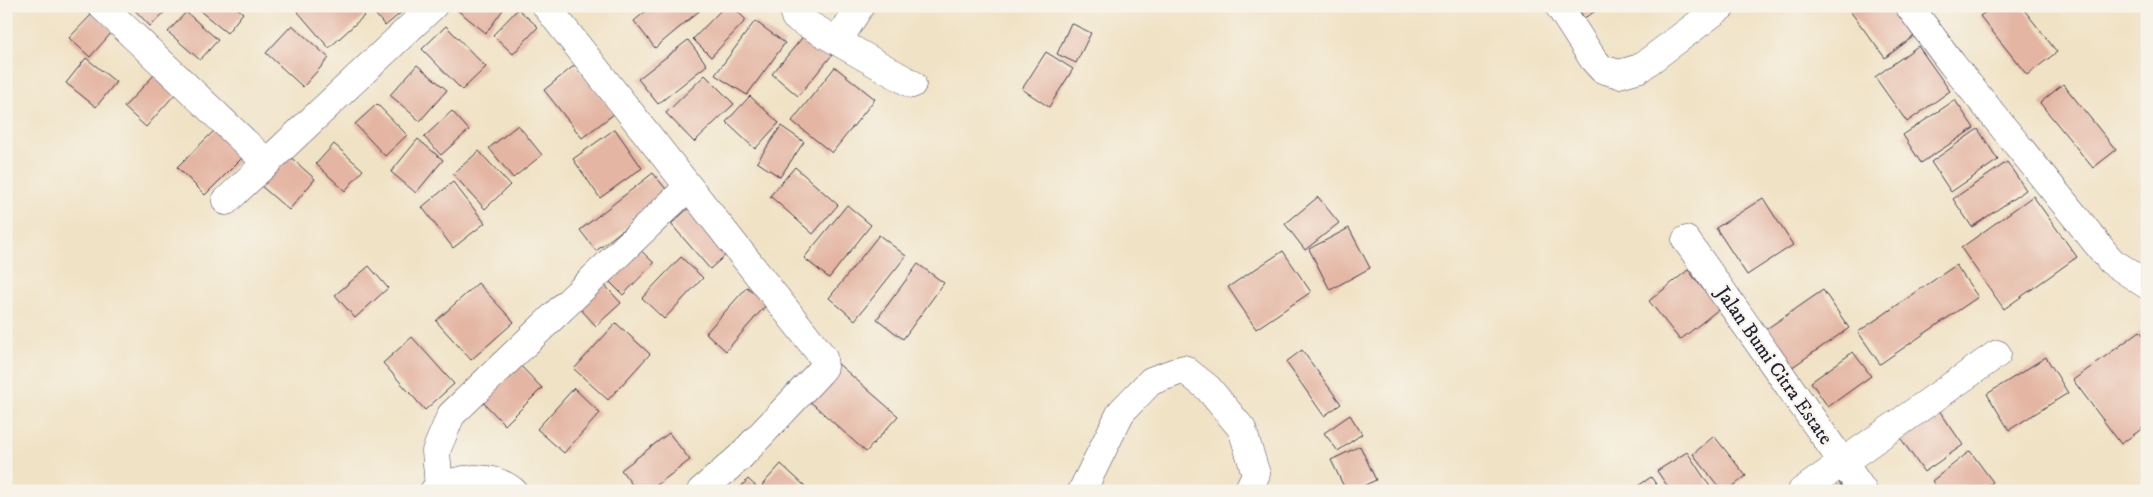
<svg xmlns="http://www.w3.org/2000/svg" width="2153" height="497" font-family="'IM FELL DW Pica',serif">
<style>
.building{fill:#e4b5a3}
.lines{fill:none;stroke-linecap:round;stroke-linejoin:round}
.minor-casing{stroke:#413f50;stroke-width:29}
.minor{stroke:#fff;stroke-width:28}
.labels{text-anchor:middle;stroke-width:4;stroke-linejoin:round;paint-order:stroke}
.street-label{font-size:20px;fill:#22223b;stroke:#f7f3e8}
</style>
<rect width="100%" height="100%" fill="#f7f3e8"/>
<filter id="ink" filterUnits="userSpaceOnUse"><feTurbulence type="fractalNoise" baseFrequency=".02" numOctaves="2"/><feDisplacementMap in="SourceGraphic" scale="10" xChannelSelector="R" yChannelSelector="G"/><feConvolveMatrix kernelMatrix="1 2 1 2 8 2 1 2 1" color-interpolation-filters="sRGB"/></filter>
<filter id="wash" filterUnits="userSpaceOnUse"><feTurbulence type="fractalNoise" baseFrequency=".0096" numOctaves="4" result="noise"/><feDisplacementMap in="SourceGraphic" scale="20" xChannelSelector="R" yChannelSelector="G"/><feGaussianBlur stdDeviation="1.12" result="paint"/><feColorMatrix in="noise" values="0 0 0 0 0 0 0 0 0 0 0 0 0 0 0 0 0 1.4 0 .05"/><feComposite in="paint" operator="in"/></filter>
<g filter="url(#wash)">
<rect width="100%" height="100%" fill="#f0e2c5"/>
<g id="blocks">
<g class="building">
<polygon points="131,6 171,6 150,26"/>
<polygon points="204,6 235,6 243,13 227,33 200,11"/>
<polygon points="304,6 355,6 364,16 329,48 298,12"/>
<polygon points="369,6 409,6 385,26"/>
<polygon points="458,6 504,6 505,7 486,33 456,9"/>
<polygon points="652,6 705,6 655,48 634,21"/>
<polygon points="725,6 732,6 746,20 711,57 693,39"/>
<polygon points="1577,6 1604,6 1584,18"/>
<polygon points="1856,6 1892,6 1914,36 1885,58 1850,11"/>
<polygon points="1993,6 2021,6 2057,52 2027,75 1980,16"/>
<polygon points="518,9 538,27 513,54 493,35"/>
<polygon points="186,12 218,40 200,60 168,32"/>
<polygon points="93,13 113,31 90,57 69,38"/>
<polygon points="755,21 785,43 747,95 715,75"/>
<polygon points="1071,23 1091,33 1076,63 1057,54"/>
<polygon points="292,25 329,58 303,87 266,53"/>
<polygon points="446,26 486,67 462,90 422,49"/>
<polygon points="807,32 833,54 798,96 772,74"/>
<polygon points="688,40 707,65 658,104 638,79"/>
<polygon points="1918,46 1950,91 1907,122 1875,77"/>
<polygon points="1046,52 1073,69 1049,107 1022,89"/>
<polygon points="86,58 116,82 96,107 66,83"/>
<polygon points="417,65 447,90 420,121 390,95"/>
<polygon points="575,65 614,114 582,138 544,90"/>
<polygon points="835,67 875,99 832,153 792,121"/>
<polygon points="155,74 176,93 146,127 124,107"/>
<polygon points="705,75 734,104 694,142 666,113"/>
<polygon points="2063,84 2116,150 2093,168 2040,103"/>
<polygon points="750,96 779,123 755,149 726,122"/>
<polygon points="1955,100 1974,128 1921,163 1903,135"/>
<polygon points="377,104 407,135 385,156 355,124"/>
<polygon points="452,111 469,130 441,155 424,137"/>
<polygon points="518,125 542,155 513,178 489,148"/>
<polygon points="781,126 804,142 780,177 757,162"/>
<polygon points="216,129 243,157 205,195 177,167"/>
<polygon points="615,129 642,168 600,198 573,159"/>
<polygon points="1978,129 1998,160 1951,192 1931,162"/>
<polygon points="418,139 443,160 416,193 391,172"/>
<polygon points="334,144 363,170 345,191 316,164"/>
<polygon points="479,151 510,185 485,209 453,174"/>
<polygon points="287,154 315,179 289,210 260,185"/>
<polygon points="2007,162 2026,190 1972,227 1953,199"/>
<polygon points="795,167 838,205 813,234 770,196"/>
<polygon points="653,173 669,193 596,251 580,230"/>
<polygon points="453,182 485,223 453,248 422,207"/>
<polygon points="2033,196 2077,257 2004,309 1961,248"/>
<polygon points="1318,197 1339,223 1305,250 1285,224"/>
<polygon points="1763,198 1793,245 1747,275 1716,228"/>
<polygon points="847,205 871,225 829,278 804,258"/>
<polygon points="691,206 730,251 710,269 671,224"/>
<polygon points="1349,228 1370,268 1330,290 1309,249"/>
<polygon points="879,235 906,256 855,320 829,298"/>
<polygon points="636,246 654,263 623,295 605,277"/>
<polygon points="1283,251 1311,292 1256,329 1228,287"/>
<polygon points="681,257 703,278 664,319 642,298"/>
<polygon points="918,264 944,283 903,339 877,319"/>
<polygon points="1956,265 1978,297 1880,364 1858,332"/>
<polygon points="369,266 388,288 355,318 335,295"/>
<polygon points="1688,270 1719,309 1680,340 1649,301"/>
<polygon points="601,281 621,303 596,326 576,304"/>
<polygon points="478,283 514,322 471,360 436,321"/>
<polygon points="747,287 767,304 726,351 706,333"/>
<polygon points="1823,290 1849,328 1791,368 1765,330"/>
<polygon points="616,323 650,354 608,400 574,369"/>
<polygon points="2140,331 2147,340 2147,425 2121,444 2073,380"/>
<polygon points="412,337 454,384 425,410 383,363"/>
<polygon points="1302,350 1341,404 1324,416 1286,362"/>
<polygon points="1853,352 1871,376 1828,407 1811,382"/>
<polygon points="2046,357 2068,393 2009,430 1987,394"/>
<polygon points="516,361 542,388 505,425 479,398"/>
<polygon points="836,362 898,416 866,452 805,397"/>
<polygon points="574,388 600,413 564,453 537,429"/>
<polygon points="1934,403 1963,445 1924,472 1895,430"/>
<polygon points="1350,415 1362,434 1338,451 1324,433"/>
<polygon points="669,433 690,460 649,491 637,491 621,470"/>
<polygon points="1714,436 1746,476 1727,491 1722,491 1693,454"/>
<polygon points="1360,446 1376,480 1352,491 1346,491 1331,460"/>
<polygon points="1970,451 1993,482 1982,491 1940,491 1932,481"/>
<polygon points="1687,452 1713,491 1671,491 1657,471"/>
<polygon points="781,464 806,487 803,491 769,491 762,485"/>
<polygon points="1651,477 1661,491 1637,491 1635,488"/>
<polygon points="748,479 761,491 737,491"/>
<polygon points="1837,480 1845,491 1821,491"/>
</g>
</g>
</g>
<g filter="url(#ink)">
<use href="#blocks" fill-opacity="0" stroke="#413f50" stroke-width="1"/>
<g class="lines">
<g class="minor-casing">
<g id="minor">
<polyline points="102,6 267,163"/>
<polyline points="546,6 823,357 824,367 820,372 739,458 701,491"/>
<polyline points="1559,6 1593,59 1602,69 1619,74 1640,68 1722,6"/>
<polyline points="1909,6 1952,64 2111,261 2147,285"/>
<polyline points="795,17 912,84"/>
<polyline points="838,41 860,6"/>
<polyline points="226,201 433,6"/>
<polyline points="1686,240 1863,491"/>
<polyline points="439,488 436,451 451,415 688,187"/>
<path d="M434,491C457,477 491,473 513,491"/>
<polyline points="1082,491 1121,412 1151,381 1184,369 1208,388 1242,429 1256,474 1248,491"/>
<polyline points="1802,491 1997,354"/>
</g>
</g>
<use href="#minor" class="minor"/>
</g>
</g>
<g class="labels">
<g class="street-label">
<text transform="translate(1775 365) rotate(55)" y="7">Jalan Bumi Citra Estate</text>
</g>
</g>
<rect width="2153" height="497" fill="none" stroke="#f7f3e8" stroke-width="25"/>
</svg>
